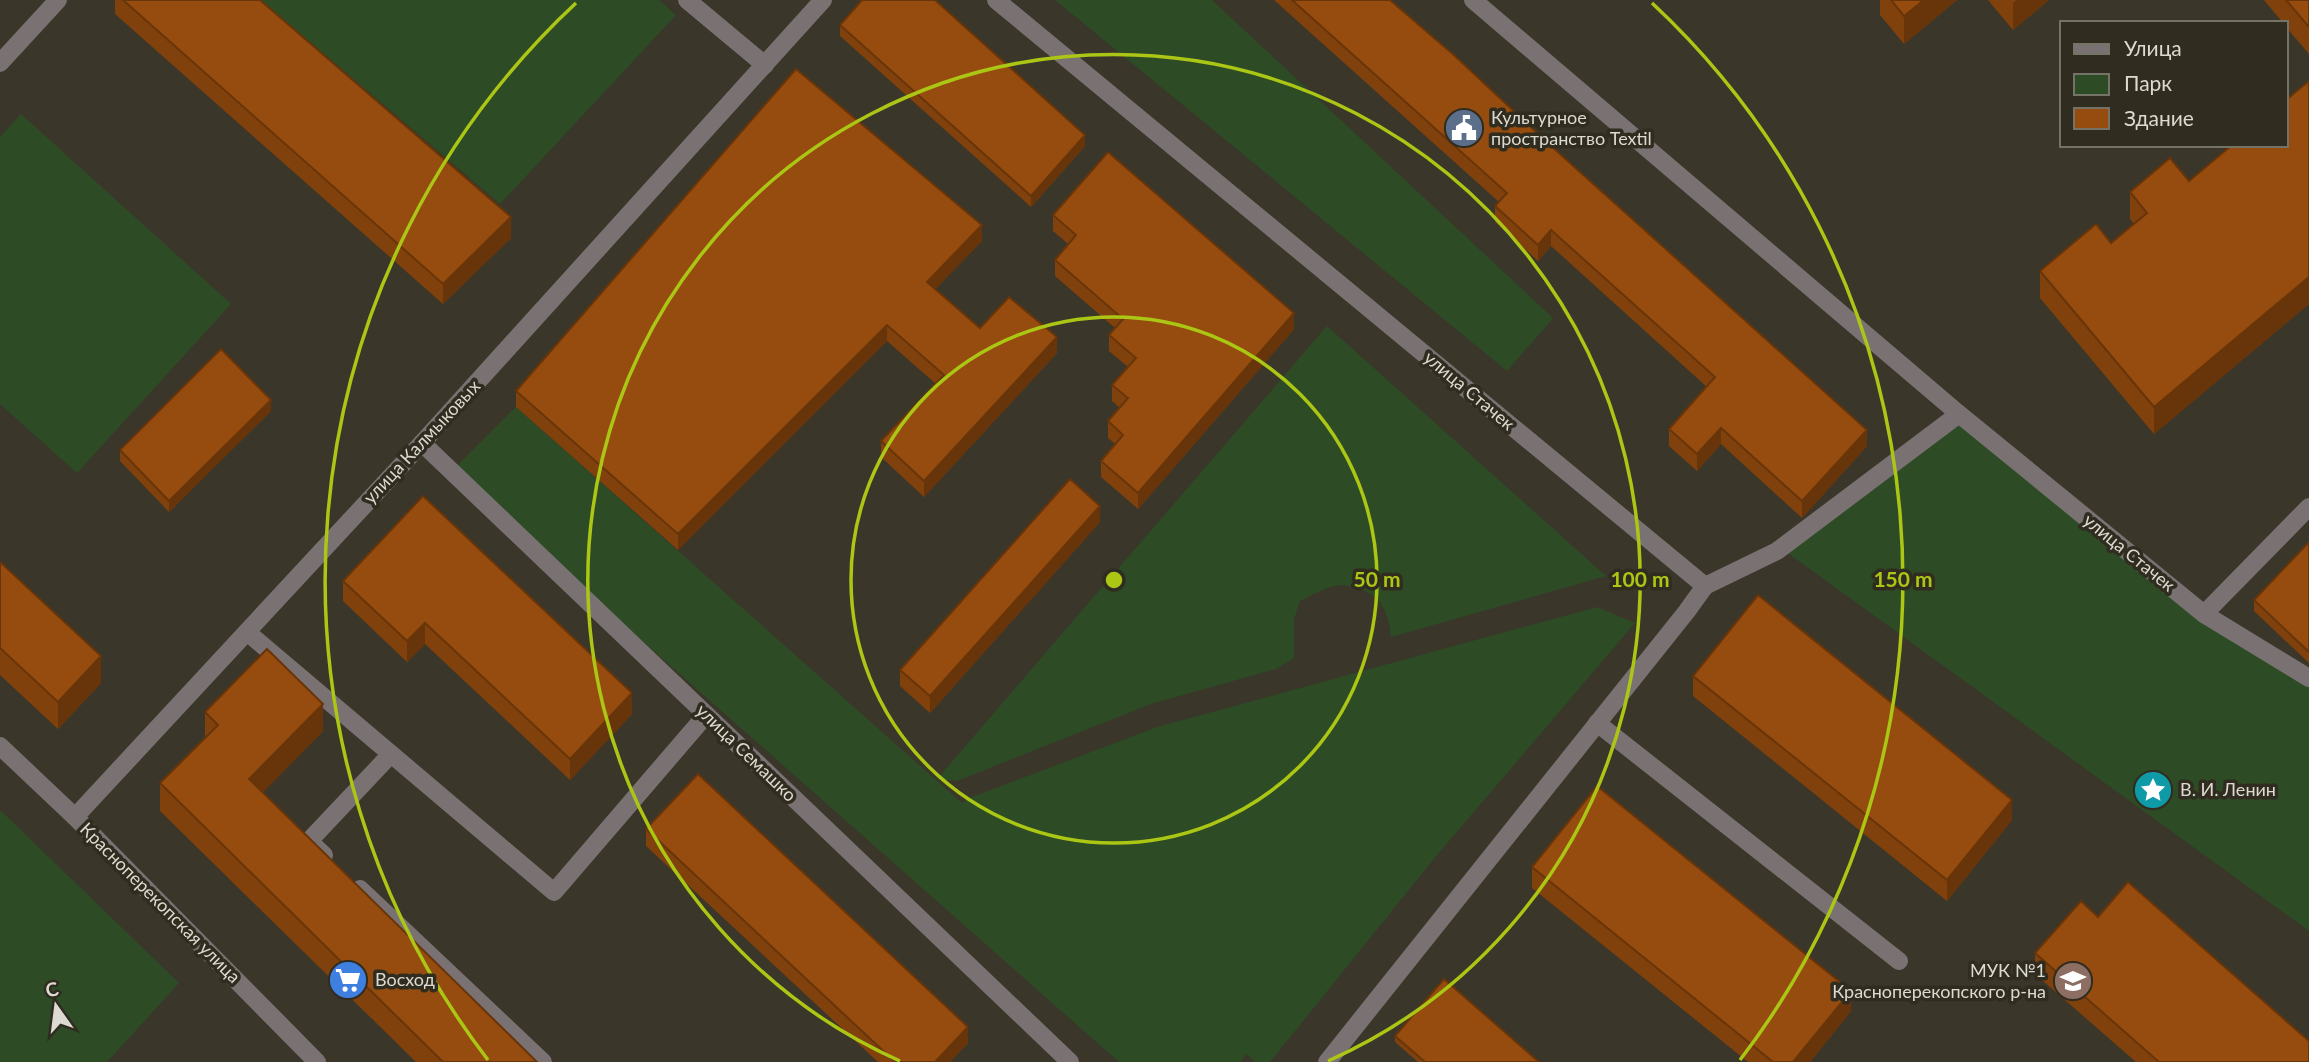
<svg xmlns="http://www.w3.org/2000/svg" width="2309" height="1062" font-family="Lato,sans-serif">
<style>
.green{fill:#2d4c26}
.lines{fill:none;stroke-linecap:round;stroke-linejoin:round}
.minor{stroke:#7a7173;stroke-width:18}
.wall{fill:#80410c}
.shaded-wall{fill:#68350a}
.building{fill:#954c0e;stroke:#68350a;stroke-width:2}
.ring{fill:none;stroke:#abc614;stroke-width:3.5}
.labels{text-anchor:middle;stroke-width:7;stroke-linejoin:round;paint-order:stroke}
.poi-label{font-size:18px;fill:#dcdad1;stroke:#302c1f;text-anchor:start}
.street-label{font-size:18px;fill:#dcdad1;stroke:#302c1f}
.centre{fill:#abc614;stroke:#302c1f;stroke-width:3.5}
.ring-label{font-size:21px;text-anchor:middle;font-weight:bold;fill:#abc614;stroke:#302c1f;stroke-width:7;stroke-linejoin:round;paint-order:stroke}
</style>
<rect width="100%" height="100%" fill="#3a3629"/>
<g class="green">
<polygon points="261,0 659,0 676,15 500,204"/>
<polygon points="1055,0 1212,0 1553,318 1507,371"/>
<polygon points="21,114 231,304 77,473 0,404 0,137"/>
<path d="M1327,326L1606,576L1391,637C1389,614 1382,595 1357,588C1352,587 1346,585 1341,585C1327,586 1312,595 1300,601L1294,619V658L1276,669L1151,704L957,781L937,779Z"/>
<polygon points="516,407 962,803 967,799 1157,727 1597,607 1635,623 1437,855 1270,1062 1255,1062 1246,1054 1240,1062 1119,1062 451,472"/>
<polygon points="1959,421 2309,683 2309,931 1785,551"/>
<polygon points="0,810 179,983 107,1062 0,1062"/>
</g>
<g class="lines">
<g class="minor">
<polyline points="687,0 765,65"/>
<polyline points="996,0 1705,586 1777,551 1959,414 2204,614 2309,678"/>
<polyline points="1473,0 1959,414"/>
<polyline points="0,63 58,0"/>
<polyline points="422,443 1070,1062"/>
<polyline points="2204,614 2309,507"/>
<polyline points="247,632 554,892 706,715"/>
<polyline points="1597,723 1899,961"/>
<polyline points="0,746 75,817 317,1062"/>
<polyline points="75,817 422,443 823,0"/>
<polyline points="324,855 309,841 391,754"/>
<polyline points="360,889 543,1062"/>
<polyline points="1327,1062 1687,611 1705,586"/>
</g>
</g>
<g class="wall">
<polygon points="115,0 260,0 511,238 443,304 115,14"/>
<polygon points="1274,0 1390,0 1867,446 1802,518 1721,444 1697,471 1669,446 1669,429 1707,387 1551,246 1538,261 1495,222 1495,206 1499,202"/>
<polygon points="1880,0 1957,0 1904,44 1880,15"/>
<polygon points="1988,0 2049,0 2013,30"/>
<polygon points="2264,0 2309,0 2309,54 2286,27 2286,23 2283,23"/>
<polygon points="840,25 1085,146 1031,207 840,36"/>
<polygon points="2309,81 2309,304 2154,434 2040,298 2040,271 2111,243 2134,224 2130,219 2130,192 2189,181"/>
<polygon points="1053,215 1294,329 1138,509 1101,477 1101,461 1115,444 1108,438 1108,421 1120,408 1112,401 1112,385 1128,367 1109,351 1109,335 1115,328 1055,276 1055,260 1068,244 1053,231"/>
<polygon points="982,241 935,289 980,328 1057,353 924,497 881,457 881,441 936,384 887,341 678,550 516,407 516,391"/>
<polygon points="271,411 169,512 120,461 120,450"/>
<polygon points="1100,522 930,713 900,686 900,670"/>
<polygon points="2309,542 2309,663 2254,611 2254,600"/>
<polygon points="0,562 101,683 58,729 0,675"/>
<polygon points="343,581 632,714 570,780 425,644 407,662 343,601"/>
<polygon points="1693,676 2012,820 1947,901 1693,696"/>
<polygon points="205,712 323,731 262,793 537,1062 416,1062 160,811 160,783 205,738"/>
<polygon points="646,829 968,1043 950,1062 878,1062 646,846"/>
<polygon points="1532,867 1851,1011 1810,1062 1748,1062 1532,888"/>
<polygon points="2035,953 2309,1062 2136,1062 2035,974"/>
<polygon points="1395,1036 1539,1062 1418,1062 1395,1042"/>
</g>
<g class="shaded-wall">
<polygon points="1924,0 1957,0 1904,44 1904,16"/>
<polygon points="2017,0 2049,0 2013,30 2013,3"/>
<polygon points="1085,135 1085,146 1031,207 1031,196"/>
<polygon points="511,217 511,238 443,304 443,284"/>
<polygon points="982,225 982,241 927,298 927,282"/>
<polygon points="1551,230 1551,246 1538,261 1538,245"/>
<polygon points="2309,277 2309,304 2154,434 2154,407"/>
<polygon points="1294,313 1294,329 1138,509 1138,493"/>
<polygon points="887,325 887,341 678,550 678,534"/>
<polygon points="1057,337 1057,353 924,497 924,481"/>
<polygon points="271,400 271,411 169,512 169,501"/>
<polygon points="1721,428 1721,444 1697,471 1697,454"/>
<polygon points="1867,430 1867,446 1802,518 1802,501"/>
<polygon points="1100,506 1100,522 930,713 930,696"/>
<polygon points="425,623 425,644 407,662 407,641"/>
<polygon points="101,656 101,683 58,729 58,702"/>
<polygon points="632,693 632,714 570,780 570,759"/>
<polygon points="323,704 323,731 249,807 249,779"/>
<polygon points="2012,800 2012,820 1947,901 1947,880"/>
<polygon points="1851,991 1851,1011 1810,1062 1793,1062"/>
<polygon points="968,1027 968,1043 950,1062 935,1062"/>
</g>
<g class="building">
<polygon points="123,0 260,0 511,217 443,284"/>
<polygon points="862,0 935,0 1085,135 1031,196 840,25"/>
<polygon points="1292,0 1390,0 1455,56 1550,145 1867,430 1802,501 1721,428 1697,454 1669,429 1715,377 1551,230 1538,245 1495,206 1507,193"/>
<polygon points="1891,0 1924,0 1904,16"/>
<polygon points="2286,0 2309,0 2309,27"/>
<polygon points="796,69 982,225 927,282 980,328 1009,297 1057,337 924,481 881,441 944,375 887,325 678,534 516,391"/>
<polygon points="2309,81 2309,277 2154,407 2040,271 2096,224 2111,243 2147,213 2130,192 2170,158 2189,181 2232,145 2286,145 2286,100"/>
<polygon points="1108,152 1294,313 1138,493 1101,461 1123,435 1108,421 1128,398 1112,385 1136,358 1109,335 1123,319 1055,260 1076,235 1053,215"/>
<polygon points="221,349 271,400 169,501 120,450"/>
<polygon points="1070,479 1100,506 930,696 900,670"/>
<polygon points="423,496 632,693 570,759 425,623 407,641 343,581"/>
<polygon points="2309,542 2309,652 2254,600"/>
<polygon points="0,562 101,656 58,702 0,648"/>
<polygon points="1758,595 2012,800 1947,880 1693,676"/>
<polygon points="267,649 323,704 249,779 537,1062 443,1062 160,783 218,725 205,712"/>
<polygon points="698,774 968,1027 935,1062 895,1062 646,829"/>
<polygon points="1597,786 1851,991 1793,1062 1773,1062 1532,867"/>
<polygon points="2128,882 2309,1041 2309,1062 2159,1062 2035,953 2081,901 2098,917"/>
<polygon points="1444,979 1539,1062 1425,1062 1395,1036"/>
</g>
<g class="ring">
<circle cx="1114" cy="580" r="263"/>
<path d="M900 1061A526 526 0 1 1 1328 1061"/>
<path d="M488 1060A789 789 0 0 1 576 3M1652 3A789 789 0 0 1 1740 1060"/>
</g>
<defs>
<g id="civic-disc" transform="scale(2.0125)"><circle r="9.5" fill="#5c6f8a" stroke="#302c1f"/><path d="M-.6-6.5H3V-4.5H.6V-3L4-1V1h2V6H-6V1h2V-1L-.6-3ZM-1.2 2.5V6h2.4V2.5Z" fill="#fff"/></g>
<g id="sight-disc" transform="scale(2.0125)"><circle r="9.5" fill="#0f9aa8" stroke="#302c1f"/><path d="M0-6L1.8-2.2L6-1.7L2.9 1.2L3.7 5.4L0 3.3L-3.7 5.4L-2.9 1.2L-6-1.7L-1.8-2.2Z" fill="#fff"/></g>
<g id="supermarket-disc" transform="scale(2.0125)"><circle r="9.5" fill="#3f7fe0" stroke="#302c1f"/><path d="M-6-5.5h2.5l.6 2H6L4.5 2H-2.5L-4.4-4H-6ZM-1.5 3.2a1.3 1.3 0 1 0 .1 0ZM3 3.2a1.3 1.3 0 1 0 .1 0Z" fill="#fff"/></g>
<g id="university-disc" transform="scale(2.0125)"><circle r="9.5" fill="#8d6e63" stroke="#302c1f"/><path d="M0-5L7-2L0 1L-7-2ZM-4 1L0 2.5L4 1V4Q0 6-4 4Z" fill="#fff"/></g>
</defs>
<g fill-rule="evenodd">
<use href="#civic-disc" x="1464" y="128"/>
<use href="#sight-disc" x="2153" y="790"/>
<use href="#supermarket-disc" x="348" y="980"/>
<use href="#university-disc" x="2073" y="981"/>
</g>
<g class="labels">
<g class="poi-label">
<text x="1491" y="124">Культурное<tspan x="1491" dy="21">пространство Textil</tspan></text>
<text x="2180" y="796">В. И. Ленин</text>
<text x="2046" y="977" text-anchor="end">МУК №1<tspan x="2046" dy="21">Красноперекопского р-на</tspan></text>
<text x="375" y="986">Восход</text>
</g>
<g class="street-label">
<text transform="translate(1469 391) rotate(40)" y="6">улица Стачек</text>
<text transform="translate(422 442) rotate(-47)" y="6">улица Калмыковых</text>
<text transform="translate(2129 553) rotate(39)" y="6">улица Стачек</text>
<text transform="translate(746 753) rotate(44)" y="6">улица Семашко</text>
<text transform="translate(160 903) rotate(45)" y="6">Красноперекопская улица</text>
</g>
</g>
<circle cx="1114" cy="580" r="10" class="centre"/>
<g class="ring-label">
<text x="1377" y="587">50 m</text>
<text x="1640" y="587">100 m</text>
<text x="1903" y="587">150 m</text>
</g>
<rect x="2060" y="21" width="228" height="126" fill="#302c1f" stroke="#757266" stroke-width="2"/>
<rect x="2074" y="44" width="35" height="10" fill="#7a7173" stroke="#757266" stroke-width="2"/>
<text x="2124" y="56" font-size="21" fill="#dcdad1">Улица</text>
<rect x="2074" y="74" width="35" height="21" fill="#2d4c26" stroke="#757266" stroke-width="2"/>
<text x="2124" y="91" font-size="21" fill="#dcdad1">Парк</text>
<rect x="2074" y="108" width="35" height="21" fill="#954c0e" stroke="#757266" stroke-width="2"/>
<text x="2124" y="126" font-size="21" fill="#dcdad1">Здание</text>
<g transform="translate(56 1006) rotate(346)" stroke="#302c1f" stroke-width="5" paint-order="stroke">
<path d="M0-5L12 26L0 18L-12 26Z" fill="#dcdad1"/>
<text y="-10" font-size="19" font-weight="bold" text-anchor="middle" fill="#dcdad1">С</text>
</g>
</svg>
